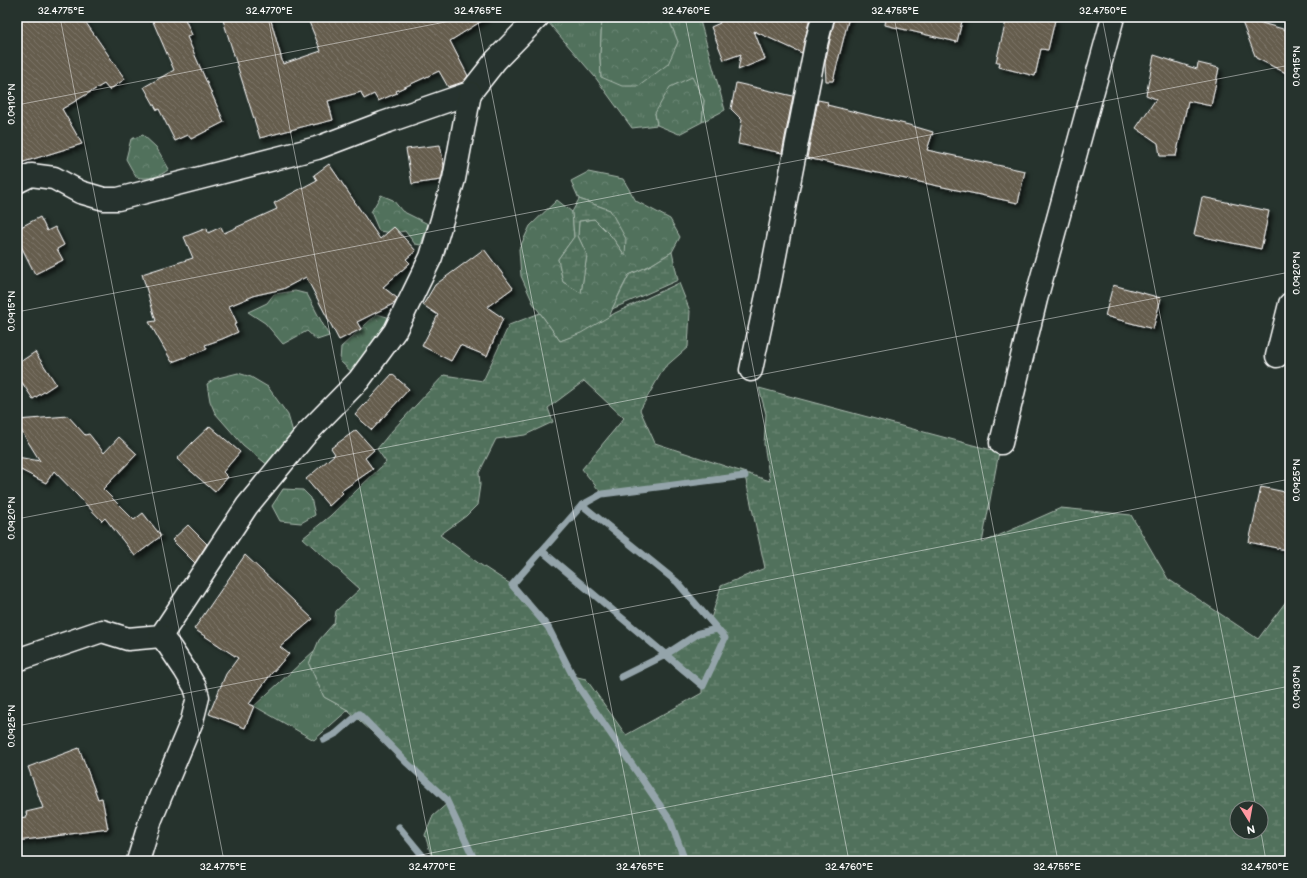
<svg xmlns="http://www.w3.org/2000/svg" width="1307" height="878" font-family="'Balsamiq Sans',sans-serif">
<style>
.grass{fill:url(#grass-tufts);stroke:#a8b8ad}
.forest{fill:url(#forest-crowns);stroke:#a8b8ad}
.wetland{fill:url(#wetland-marsh);stroke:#a8b8ad;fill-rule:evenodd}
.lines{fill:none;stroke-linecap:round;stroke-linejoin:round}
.stream{stroke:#94a4aa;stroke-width:7}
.building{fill:url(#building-back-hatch);stroke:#fff;filter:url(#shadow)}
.minor-casing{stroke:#fff;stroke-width:25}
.minor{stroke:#26332d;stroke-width:22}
.ticks{fill:none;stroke:#fff;stroke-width:1;stroke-opacity:0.45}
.neatline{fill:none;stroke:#fff;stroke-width:1.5}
.ticks-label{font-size:10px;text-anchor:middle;fill:#fff}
</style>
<defs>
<pattern id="grass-tufts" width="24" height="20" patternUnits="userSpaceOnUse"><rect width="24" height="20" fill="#51715b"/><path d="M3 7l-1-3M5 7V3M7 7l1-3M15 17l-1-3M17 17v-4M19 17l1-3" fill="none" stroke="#6b8674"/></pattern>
<pattern id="forest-crowns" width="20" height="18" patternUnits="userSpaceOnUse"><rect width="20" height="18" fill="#51715b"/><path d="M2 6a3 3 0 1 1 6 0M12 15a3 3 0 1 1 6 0" fill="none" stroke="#6b8674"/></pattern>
<pattern id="wetland-marsh" width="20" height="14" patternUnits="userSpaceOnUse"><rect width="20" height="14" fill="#51715b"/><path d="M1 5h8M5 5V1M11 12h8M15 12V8" fill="none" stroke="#6b8674"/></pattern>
<pattern id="building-back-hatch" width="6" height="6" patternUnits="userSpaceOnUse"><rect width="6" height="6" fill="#655d4e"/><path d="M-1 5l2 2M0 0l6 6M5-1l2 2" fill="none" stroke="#7c7569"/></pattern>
<filter id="shadow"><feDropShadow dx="3.5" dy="3.5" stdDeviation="2" flood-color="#0009"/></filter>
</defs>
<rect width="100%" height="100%" fill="#26332d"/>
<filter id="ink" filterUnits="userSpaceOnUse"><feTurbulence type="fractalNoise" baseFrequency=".025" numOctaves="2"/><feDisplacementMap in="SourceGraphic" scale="8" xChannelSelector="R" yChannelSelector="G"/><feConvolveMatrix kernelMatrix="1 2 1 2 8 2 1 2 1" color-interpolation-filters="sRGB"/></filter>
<g filter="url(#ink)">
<g class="grass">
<polygon points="552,17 602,17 600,56 601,77 678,42 668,17 699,17 725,110 702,122 704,100 655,113 657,125 632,128 595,77 547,21"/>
<polygon points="315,650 309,664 324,697 348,710 314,740 254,706"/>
</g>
<g class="forest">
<polygon points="602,17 668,17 678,42 668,64 639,86 622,86 601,77 600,56"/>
<polygon points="692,77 704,100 702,122 679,134 657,125 655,113 670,87"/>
<path d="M143,135L156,147L169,169C160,177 148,180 136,177L126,159L131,139Z"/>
<polygon points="588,172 623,179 636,201 670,219 680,237 672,252 649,266 629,275 621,290 605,326 560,341 533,303 521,276 519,249 530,226 557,200 572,212 574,237 558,259 563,282 581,292 587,255 578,236 579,221 594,219 612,237 624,254 610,210 579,199 571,181"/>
<polygon points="381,195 393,200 402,211 428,224 421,245 415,244 405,231 393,233 379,231 371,212"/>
<polygon points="295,291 307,294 329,336 317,340 307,331 283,344 265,323 248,312 267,303 274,294"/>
<polygon points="377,314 394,319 380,351 379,372 359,379 340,361 341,347"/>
<polygon points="238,373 251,377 268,387 288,415 295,439 269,466 243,445 215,413 210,401 207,384 214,379"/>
<polygon points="283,489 303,490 311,498 315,515 301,523 280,521 272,506"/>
</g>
<g class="wetland">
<polygon points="579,199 610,210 626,239 625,255 612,237 594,219 579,221 578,236 587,255 581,293 563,282 558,259 574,237 572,212"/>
<polygon points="672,252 678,280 612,309 629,275 649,266"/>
<path d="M679,283L690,311L688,347L664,368L640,410L655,443L770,481L764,444L766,414L759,388L999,452L982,543L1061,508L1131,515L1168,579L1258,639L1290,596V861H433L425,835L433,816L449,802L348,710L324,697L309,664L319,640L334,623L336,611L360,589L303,538L330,516L386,462L377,449L390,433L444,375L483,381L509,325L540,313L560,341L581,333L615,313ZM584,381L624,418L582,469L602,494L745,476L765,568L721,586L710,622L717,629L699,633L665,655L702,686V693L626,735L586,679L573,676L548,627L512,585L481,565L440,535L466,516L477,505L480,485L479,473L496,439L525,435L553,422L548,408ZM1237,808H1261V832H1237Z"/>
</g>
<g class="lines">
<g class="stream">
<polyline points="542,551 703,686 725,638 677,582 582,505"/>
<polyline points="621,677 665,655 699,633 717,629"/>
<polyline points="324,740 337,733 359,714 407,763 446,799 475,861"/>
<polyline points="399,827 427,861"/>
<polyline points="685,861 670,820 578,686 548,627 512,585 582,505 602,494 745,476"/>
</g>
</g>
<g class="building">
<polygon points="17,17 82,17 125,79 109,90 104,84 62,109 82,144 17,164"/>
<polygon points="151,17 184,17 192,35 187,37 224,122 191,139 188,135 175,141 159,109 157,110 144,87 174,70"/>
<polygon points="234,17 270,17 283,64 321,51 307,17 488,17 450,41 468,76 463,82 448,87 439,71 396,91 397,93 378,101 374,94 364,99 361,92 328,101 333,120 313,125 313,124 260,138 223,20"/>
<polygon points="718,17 810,17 802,53 754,31 765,59 738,70 741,54 724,60 711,27 720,23"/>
<polygon points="835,17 849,17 833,81 826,81 825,63"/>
<polygon points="886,17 963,17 957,42 885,25"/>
<polygon points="1007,17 1040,17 1055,20 1048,50 1041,49 1035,76 999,67 1000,62 996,62"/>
<polygon points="1240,17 1290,31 1290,75 1256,58"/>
<polygon points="1154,55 1197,69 1198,63 1219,68 1211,106 1188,101 1176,156 1160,156 1158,143 1136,128 1156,99 1146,95"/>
<polygon points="736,83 793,96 782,153 738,144 742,120 731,109"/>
<polygon points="818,100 828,102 827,105 909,125 933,132 927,150 1025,171 1018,203 807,158"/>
<polygon points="440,145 444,166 441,180 412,184 406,149"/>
<polygon points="329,164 380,239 394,227 416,251 406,259 410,263 383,287 397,298 395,303 357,322 361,329 339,340 306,277 283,289 256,295 229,306 237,323 234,325 238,332 222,339 205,345 207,349 172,362 149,322 156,321 142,274 193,258 184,237 207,228 208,233 221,227 224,233 277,209 274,203 317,180 314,175"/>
<polygon points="1202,197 1269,211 1261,249 1194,235"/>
<polygon points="40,217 47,231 55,227 64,245 57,249 63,260 35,274 17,238 17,229"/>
<polygon points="484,249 513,288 487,307 503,318 487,356 460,345 451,361 422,346 438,315 423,305 435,285"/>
<polygon points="1113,285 1161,298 1153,329 1105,316"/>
<polygon points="35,352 56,384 33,399 17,375 17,364"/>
<polygon points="392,374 409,389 372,430 355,415"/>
<polygon points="68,416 85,435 89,434 104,453 119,437 137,454 103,489 134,520 143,513 161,536 135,556 105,518 102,521 54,471 46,483 17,468 17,457 40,461 17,424 17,420"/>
<polygon points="210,426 240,452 223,472 228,477 215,492 177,459 192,443"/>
<polygon points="356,430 374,450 365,458 373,469 341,491 343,493 329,506 306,479 335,454 331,448"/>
<polygon points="1261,487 1290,493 1290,531 1286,550 1249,542"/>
<polygon points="188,525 207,544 195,563 172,540"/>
<polygon points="245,555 313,619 280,647 289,654 271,674 249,704 254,706 245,728 209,714 226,674 238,658 194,629"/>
<polygon points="79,748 98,799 102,798 108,829 17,841 17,818 27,817 26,812 43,808 28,767"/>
</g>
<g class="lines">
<g class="minor-casing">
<g id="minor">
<polyline points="17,182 31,175 54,178 80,192 104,199 118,199 317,148 383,123 470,93 496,60 538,17"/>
<polyline points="1277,356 1290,304"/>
<polyline points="751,370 770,281 816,44 823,17"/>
<polyline points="1001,443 1036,299 1113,17"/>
<polyline points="17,660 102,631 128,639 161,636 247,506 307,433 359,380 395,331 431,257 454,179 470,93"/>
<polyline points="138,861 151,819 192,721 198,697 195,687 185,670 169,646 161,636"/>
</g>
</g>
<use href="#minor" class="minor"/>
</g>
</g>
<path class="ticks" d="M60,17L224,861M268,17L433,861M477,17L641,861M685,17L849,861M894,17L1058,861M1102,17L1256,808M17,105L471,17M17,312L1290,65M17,519L1290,272M17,726L1290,479M1261,832L1266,861M390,861L1290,686"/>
<rect width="1307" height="878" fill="none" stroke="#26332d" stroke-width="44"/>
<g transform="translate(1249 820) rotate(169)"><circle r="19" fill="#26332d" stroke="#7d8581"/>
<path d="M0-3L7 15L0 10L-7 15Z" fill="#ff9aa2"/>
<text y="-6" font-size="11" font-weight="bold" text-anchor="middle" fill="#ffffff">N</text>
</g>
<rect x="22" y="22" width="1263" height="834" class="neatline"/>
<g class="ticks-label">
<text x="61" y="14">32.4775°E</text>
<text x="269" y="14">32.4770°E</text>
<text x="478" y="14">32.4765°E</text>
<text x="686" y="14">32.4760°E</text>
<text x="895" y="14">32.4755°E</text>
<text x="1103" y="14">32.4750°E</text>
<text transform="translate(1296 66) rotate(-90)" y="4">0.0915°N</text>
<text transform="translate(11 104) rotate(-90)" y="4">0.0910°N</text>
<text transform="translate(1296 273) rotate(-90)" y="4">0.0920°N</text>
<text transform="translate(11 311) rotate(-90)" y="4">0.0915°N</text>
<text transform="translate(1296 480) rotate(-90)" y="4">0.0925°N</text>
<text transform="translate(11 518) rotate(-90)" y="4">0.0920°N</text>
<text transform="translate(1296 687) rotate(-90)" y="4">0.0930°N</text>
<text transform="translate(11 726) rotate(-90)" y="4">0.0925°N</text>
<text x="223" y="870">32.4775°E</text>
<text x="432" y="870">32.4770°E</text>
<text x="640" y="870">32.4765°E</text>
<text x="849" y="870">32.4760°E</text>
<text x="1057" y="870">32.4755°E</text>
<text x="1265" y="870">32.4750°E</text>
</g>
</svg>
